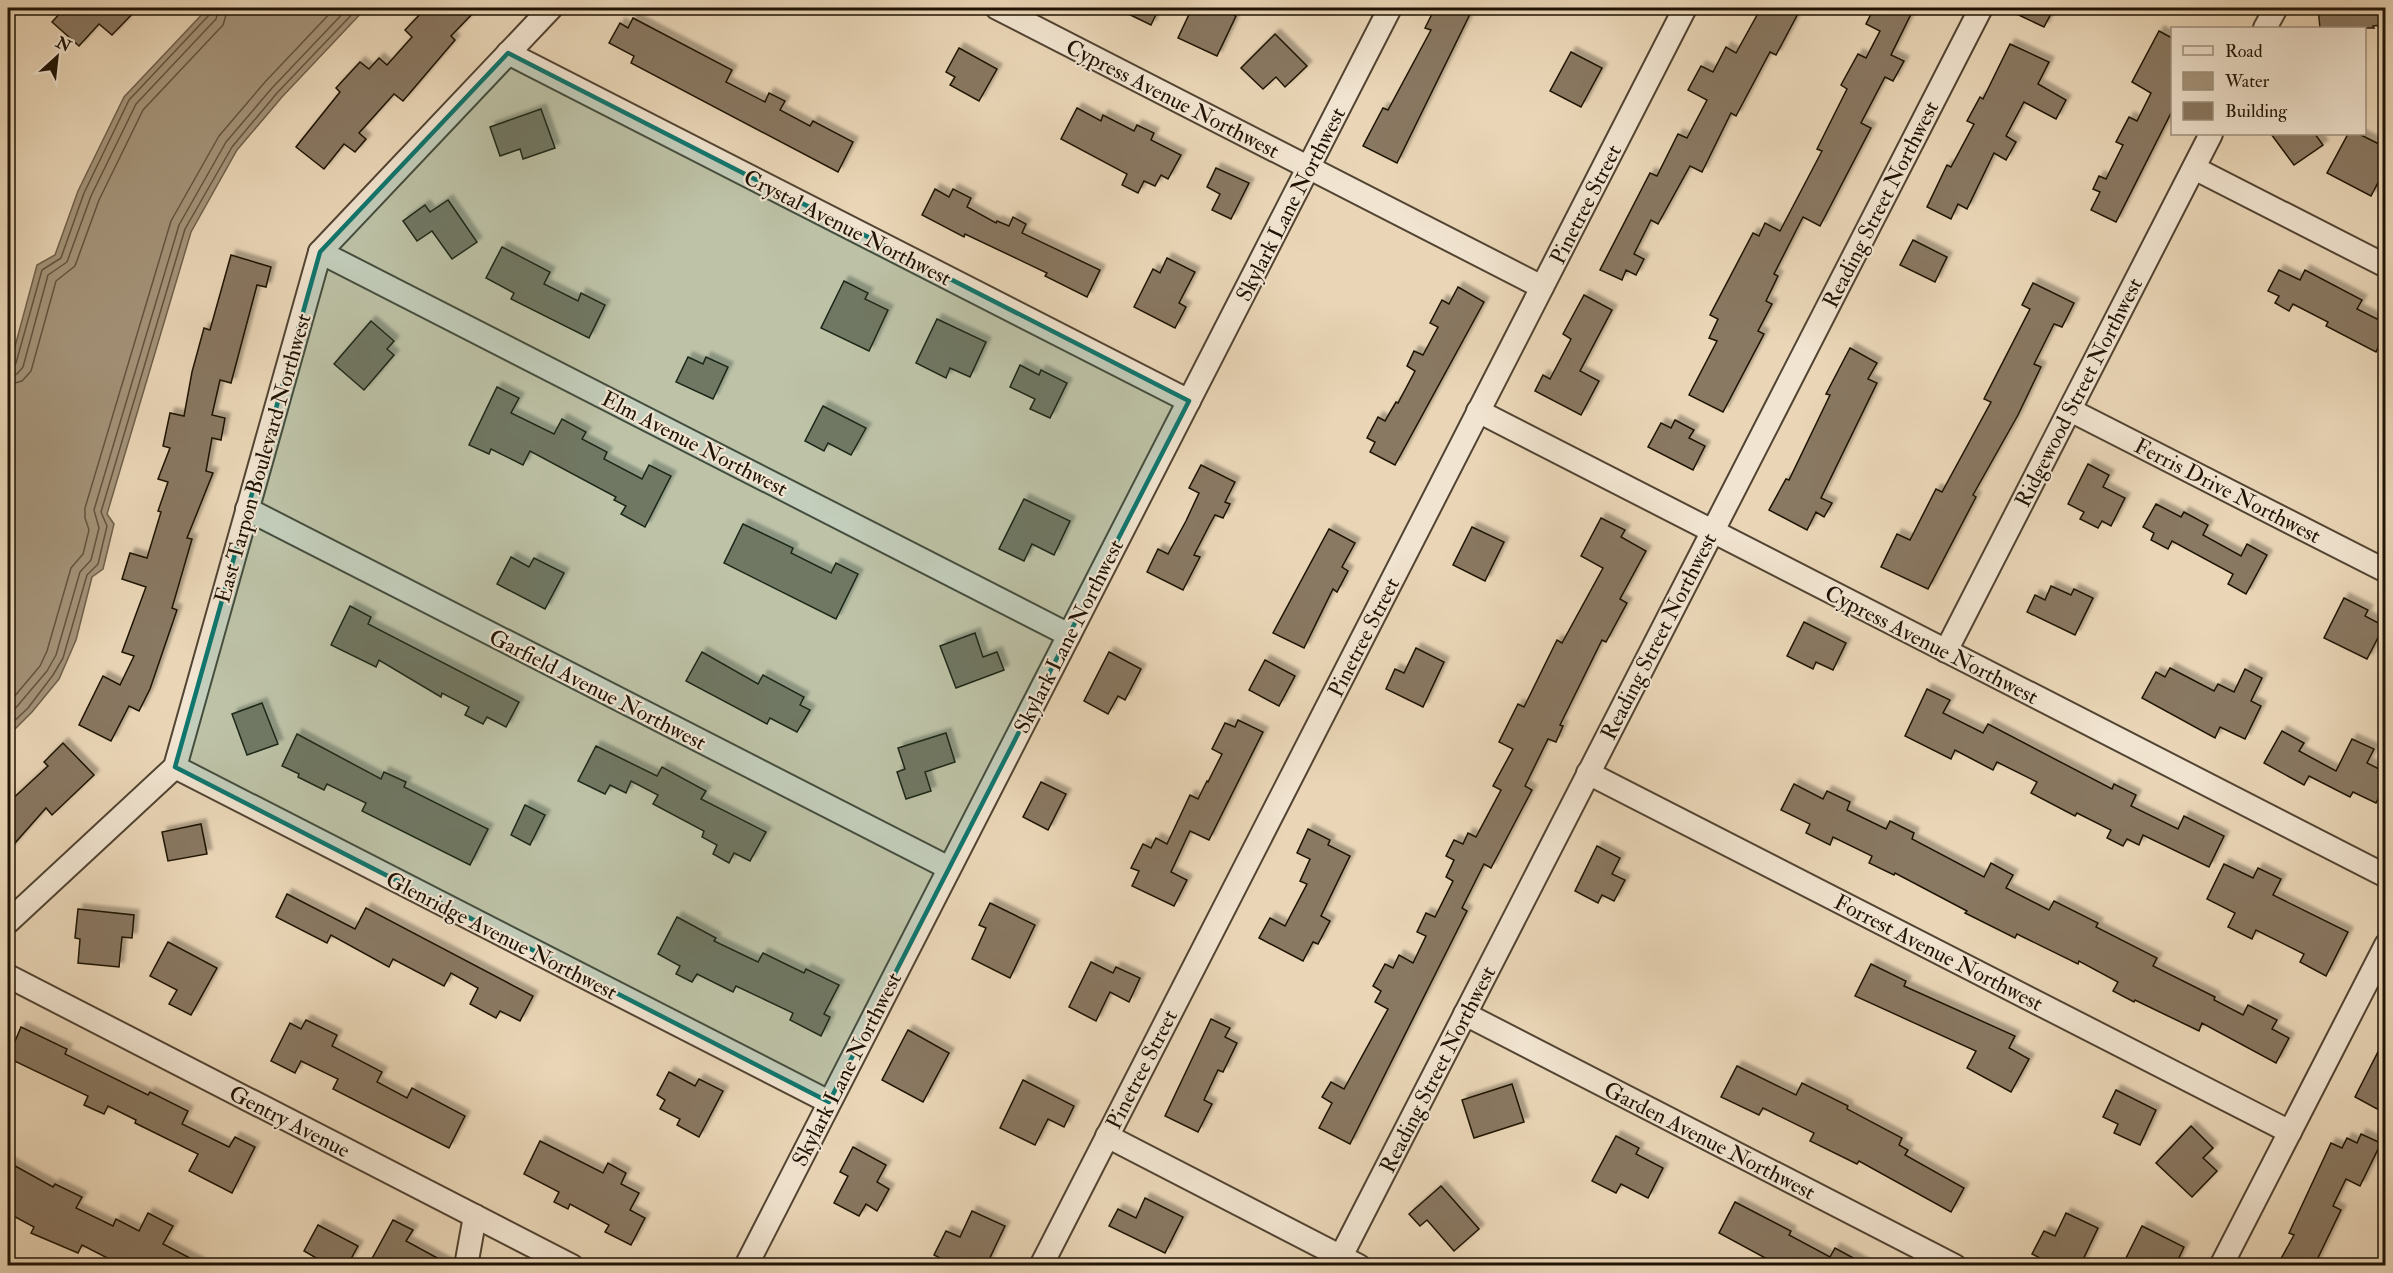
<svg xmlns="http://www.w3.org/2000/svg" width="2393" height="1273" font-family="'IM FELL Double Pica',serif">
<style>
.water{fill:#a5947a;stroke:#6f604b;stroke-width:1.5}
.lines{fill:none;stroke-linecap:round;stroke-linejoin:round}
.shore{stroke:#625440;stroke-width:1.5}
.building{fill:#897862;stroke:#1f1305;stroke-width:1.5;filter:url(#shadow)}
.minor-casing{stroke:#524432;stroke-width:26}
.minor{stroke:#f1e4d0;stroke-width:22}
.marked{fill:#0f766e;fill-opacity:0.2;stroke:#0f766e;stroke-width:4.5;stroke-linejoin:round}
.labels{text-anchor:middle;stroke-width:4.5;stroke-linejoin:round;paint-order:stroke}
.street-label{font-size:22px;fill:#1f1305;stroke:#f1e4d0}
</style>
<defs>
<filter id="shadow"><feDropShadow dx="5" dy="-5" stdDeviation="1.5" flood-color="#0004"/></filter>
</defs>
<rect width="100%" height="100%" fill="#ead6b7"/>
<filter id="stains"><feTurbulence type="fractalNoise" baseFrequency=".00333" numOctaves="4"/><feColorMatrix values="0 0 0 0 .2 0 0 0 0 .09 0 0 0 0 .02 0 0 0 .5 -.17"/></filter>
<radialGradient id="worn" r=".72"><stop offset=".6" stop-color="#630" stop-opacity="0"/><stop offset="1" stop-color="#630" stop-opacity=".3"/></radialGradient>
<polygon class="water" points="208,8 366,8 282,97 237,150 191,232 107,514 114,524 103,569 92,577 76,640 59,679 32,712 8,736 8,372 37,265 55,255 78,191 124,97"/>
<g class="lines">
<g class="shore">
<polyline points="8,368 16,363 42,270 61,258 84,193 129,100 210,14 212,8"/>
<polyline points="8,376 17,374 23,367 48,275 67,262 91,196 136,104 216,19 219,8"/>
<polyline points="8,385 22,381 31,371 56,281 75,266 99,200 143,110 223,25 228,8"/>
<polyline points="8,704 40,666 47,651 71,568 83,554 89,530 85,518 85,508 171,221 219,136 265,82 335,8"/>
<polyline points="8,717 47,671 56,655 80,572 91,560 99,528 94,510 179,225 226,142 272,88 348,8"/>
<polyline points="8,727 28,708 53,675 63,658 87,575 98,564 107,526 101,512 185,229 232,147 277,93 358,8"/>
</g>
</g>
<g class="building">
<polygon points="65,8 138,8 112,35 99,24 79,46 52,22"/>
<polygon points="426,8 478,8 451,36 455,40 403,101 394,94 359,133 366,139 355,152 344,144 324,169 296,147 340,92 336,88 360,62 369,69 379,58 387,65 412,37 405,30"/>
<polygon points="1116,8 1159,8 1151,25"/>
<polygon points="1192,8 1203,8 1215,13 1220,8 1236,16 1217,56 1178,38"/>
<polygon points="1435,8 1473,8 1397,163 1363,146 1383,108 1388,110 1431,30 1425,28"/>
<polygon points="1761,8 1801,8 1776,55 1770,52 1736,116 1731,113 1702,172 1690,166 1658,224 1651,220 1634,254 1644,259 1636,275 1626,270 1622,280 1600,270 1650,173 1657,176 1678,134 1687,138 1707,100 1688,90 1701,66 1713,72 1726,47 1736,53"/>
<polygon points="1874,8 1914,8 1891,55 1904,61 1893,81 1885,77 1861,123 1871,128 1820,226 1803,217 1774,274 1778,276 1766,301 1772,304 1758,331 1764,334 1723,412 1689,395 1717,341 1709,338 1718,319 1710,315 1753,233 1759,236 1765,223 1780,231 1822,151 1817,149 1847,89 1841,85 1858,54 1866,58 1880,31 1866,24"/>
<polygon points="2004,8 2054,8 2044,27"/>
<polygon points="2318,8 2381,8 2383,25 2373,26 2374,28 2320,28"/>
<polygon points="633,18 732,70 726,82 765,102 769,93 785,101 780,110 810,126 813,121 853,142 838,172 631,63 634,56 609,43 620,23 628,28"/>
<polygon points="2159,31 2172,38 2172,111 2116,222 2091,210 2100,192 2093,189 2099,176 2106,179 2123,145 2116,142 2129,117 2137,121 2151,93 2132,82"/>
<polygon points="1275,34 1307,66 1285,87 1276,77 1263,89 1241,68"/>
<polygon points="2010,44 2049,62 2038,84 2066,100 2056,119 2024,102 2006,136 2016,142 2006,160 1994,153 1967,209 1958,204 1951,219 1927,207 1947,165 1951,167 1974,124 1967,121 1980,97 1983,99"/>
<polygon points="959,48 997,69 979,101 950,85 955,77 946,72"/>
<polygon points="1571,52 1602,68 1581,107 1550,91"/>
<polygon points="1077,108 1101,121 1103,115 1134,131 1137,125 1154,133 1151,140 1181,155 1168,179 1161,175 1155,186 1144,181 1138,193 1122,185 1127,174 1061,139"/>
<polygon points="541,109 555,148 523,159 520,149 500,156 490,127"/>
<polygon points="2271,134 2315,134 2323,145 2294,165"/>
<polygon points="2348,134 2359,134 2385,147 2385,169 2371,196 2327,173"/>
<polygon points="1216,168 1249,183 1231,219 1212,210 1220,194 1207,187"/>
<polygon points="935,189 949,197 953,189 971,198 967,207 996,223 997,221 1009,226 1013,217 1026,224 1022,233 1100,270 1087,297 1045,276 1047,273 965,234 964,237 922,215"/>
<polygon points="448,200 477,242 452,259 432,231 417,241 403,221 425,205 430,212"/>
<polygon points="1913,240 1947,257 1935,282 1900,265"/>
<polygon points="502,247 550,272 544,284 578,301 581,293 605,305 589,338 511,299 514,293 486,278"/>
<polygon points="231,255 271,267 266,287 257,285 231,383 220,380 212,415 225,418 221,440 212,438 206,471 213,473 187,538 192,539 172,608 177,610 150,689 139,711 129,706 111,741 79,725 103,676 120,685 134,656 122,652 146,587 122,579 130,553 147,558 161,512 158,511 168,482 158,479 170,448 163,446 170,413 184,416 192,372 204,328 210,330"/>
<polygon points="1167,258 1195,272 1179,303 1186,307 1175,328 1134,307 1153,269 1160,273"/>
<polygon points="2279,270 2300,280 2305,270 2362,300 2357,309 2385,323 2385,333 2376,352 2326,326 2328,322 2293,304 2289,311 2275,303 2279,296 2268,291"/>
<polygon points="844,281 868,293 865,299 888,310 869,351 821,328"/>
<polygon points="2033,283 2074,303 2062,327 2054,324 2034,364 2041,367 2018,415 1973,495 1976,497 1928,589 1881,567 1897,534 1910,540 1936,489 1942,492 1991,402 1984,399 2030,309 2022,305"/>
<polygon points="1458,287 1484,302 1395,465 1370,452 1375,442 1367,438 1378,417 1385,421 1396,402 1398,403 1415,371 1407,366 1414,351 1423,355 1438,327 1430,323 1442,300 1449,304"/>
<polygon points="1584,295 1612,310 1580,371 1599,381 1581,415 1535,391 1543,375 1550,379 1571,339 1563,334"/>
<polygon points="937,319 986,342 970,377 950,368 946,378 916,363"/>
<polygon points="371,321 394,341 387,349 394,355 364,390 334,364"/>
<polygon points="1850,348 1877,363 1868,379 1877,383 1821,498 1832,503 1824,517 1816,512 1807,530 1769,510 1786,479 1789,480 1830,395 1826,394"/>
<polygon points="688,357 703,364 706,357 728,367 713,399 676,382"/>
<polygon points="1020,365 1039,375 1041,370 1067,383 1050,418 1030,409 1035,399 1010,387"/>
<polygon points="497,387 519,398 511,413 554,434 562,419 586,432 582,439 607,452 604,459 642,479 649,465 671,476 645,527 621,514 626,506 614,500 616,497 530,451 523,465 491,449 489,454 469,445"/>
<polygon points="823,406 866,428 851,455 828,443 824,451 805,441"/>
<polygon points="1675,420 1694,430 1689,438 1705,446 1693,470 1648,447 1661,423 1671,428"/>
<polygon points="2088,464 2109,475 2103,487 2125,498 2111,526 2102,521 2098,528 2080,519 2084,512 2068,504"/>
<polygon points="1201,465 1235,482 1225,502 1230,504 1223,518 1215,515 1210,524 1194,555 1200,557 1183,590 1147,572 1158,549 1168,554 1186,521 1199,493 1189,488"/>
<polygon points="1024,499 1070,521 1054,555 1032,544 1024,561 999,549"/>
<polygon points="2156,504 2181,517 2184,512 2208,525 2203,535 2241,556 2247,544 2267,555 2246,594 2228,584 2233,574 2172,541 2168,549 2151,540 2154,533 2143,527"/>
<polygon points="1601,518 1625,530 1621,537 1646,551 1620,599 1627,603 1606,642 1602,640 1560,725 1563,726 1556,742 1548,739 1525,786 1532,790 1491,868 1484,864 1462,908 1467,911 1350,1144 1319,1128 1332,1103 1322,1097 1331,1082 1344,1089 1388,1009 1375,1002 1381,991 1373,986 1385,964 1393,968 1399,955 1413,963 1426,936 1417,932 1426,913 1435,917 1453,881 1446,877 1454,860 1446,856 1454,840 1463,844 1468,833 1476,837 1501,790 1493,786 1513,749 1499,742 1518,704 1524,707 1557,640 1562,643 1603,568 1581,556"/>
<polygon points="743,524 793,548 791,553 831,573 836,563 858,574 836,619 724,563"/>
<polygon points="1472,527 1504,542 1485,581 1453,565"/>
<polygon points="1329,529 1355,543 1342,567 1348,571 1337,592 1333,589 1304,648 1273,633"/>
<polygon points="511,557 529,567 534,558 564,573 545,609 497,584"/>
<polygon points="2051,586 2071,595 2074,589 2093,598 2075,635 2027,612 2035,595 2045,600"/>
<polygon points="2344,598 2368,610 2365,616 2384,626 2367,659 2324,638"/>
<polygon points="350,606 371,617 368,624 519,702 506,727 487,717 483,724 465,715 469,707 442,693 441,697 379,660 376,667 331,645"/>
<polygon points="1804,622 1846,643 1833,670 1816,662 1813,669 1787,656"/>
<polygon points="975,633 983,657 997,652 1004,670 956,688 940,646"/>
<polygon points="1416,648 1444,662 1423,707 1386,689 1395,669 1404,673"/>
<polygon points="702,652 758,684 763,675 804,697 800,705 810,710 797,732 770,718 767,724 686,681"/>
<polygon points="1109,652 1141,669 1125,700 1118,696 1108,714 1084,701"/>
<polygon points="1265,660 1295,676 1279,706 1249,690"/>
<polygon points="2170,668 2214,691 2218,684 2234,692 2245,669 2262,678 2251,701 2261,706 2245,739 2220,727 2215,738 2142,698 2156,672 2165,677"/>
<polygon points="1927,689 1950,700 1943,713 1983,733 1988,724 2112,789 2114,784 2136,795 2131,806 2178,829 2184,816 2224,836 2209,867 2143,835 2139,845 2127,839 2123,846 2107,838 2111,830 2077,813 2075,816 2031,793 2037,782 1997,762 1993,770 1955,750 1951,759 1905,736"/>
<polygon points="262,703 278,744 247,755 232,714"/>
<polygon points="1238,720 1263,732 1209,840 1190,831 1171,872 1187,880 1174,906 1132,886 1139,871 1131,868 1143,844 1151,848 1156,838 1167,844 1190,795 1198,799 1207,781 1208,782 1222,754 1212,749 1225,723 1235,727"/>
<polygon points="2282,731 2304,743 2299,751 2336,771 2352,739 2374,749 2367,763 2385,772 2385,785 2376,803 2353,792 2350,797 2309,776 2304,785 2264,763"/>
<polygon points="946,733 955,762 925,772 931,791 906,799 897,772 905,769 898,748"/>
<polygon points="297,734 381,779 384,772 406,782 404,787 488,829 470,865 362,811 366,803 327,784 324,790 298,777 299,774 282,766"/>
<polygon points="63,743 94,775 52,815 46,808 8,851 8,803 48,766 44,762"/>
<polygon points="596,746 657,776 662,767 706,791 701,799 766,832 750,861 734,853 729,863 713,854 717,845 702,837 704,831 653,804 658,795 631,781 626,793 610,785 605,794 578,781"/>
<polygon points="1041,782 1066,794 1048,830 1023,817"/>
<polygon points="1794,784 1823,799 1827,791 1850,802 1847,810 1886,829 1890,821 1914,833 1912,839 1984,877 1991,863 2013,875 2006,888 2049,910 2054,901 2098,923 2096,927 2157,958 2153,966 2215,997 2214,1000 2243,1015 2248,1005 2277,1020 2272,1029 2289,1038 2276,1063 2202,1023 2199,1031 2135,1000 2134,1002 2113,991 2118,982 2079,961 2078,964 2017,934 2015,938 1965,913 1967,911 1895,873 1894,875 1869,863 1872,856 1833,837 1830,845 1806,833 1810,824 1781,810"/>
<polygon points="525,805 545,815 530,845 511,835"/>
<polygon points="201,824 207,854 168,861 162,832"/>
<polygon points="1308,829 1330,840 1328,845 1350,856 1321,916 1330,921 1318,944 1313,942 1303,961 1259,938 1270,918 1285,926 1307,884 1300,881 1310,859 1297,853"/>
<polygon points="1597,846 1620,858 1612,874 1625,880 1614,901 1602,895 1598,903 1575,891"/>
<polygon points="2224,864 2253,878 2258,868 2281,879 2273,895 2348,932 2326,976 2300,962 2304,954 2256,930 2252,939 2228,927 2235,913 2207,899"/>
<polygon points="287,894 355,929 366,908 533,996 520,1021 500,1011 496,1018 470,1004 478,988 451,973 444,986 393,959 389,967 331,935 327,943 276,917"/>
<polygon points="990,903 1035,925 1010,978 972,959 986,928 979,925"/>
<polygon points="78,909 134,915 132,938 122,937 119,967 78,963 80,939 75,938"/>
<polygon points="677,917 716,938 714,941 758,962 763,953 804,973 806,969 839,985 824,1014 830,1017 821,1036 790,1020 793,1013 736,986 733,992 697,974 692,982 676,974 680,966 658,954"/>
<polygon points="168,942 217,968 191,1015 169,1004 177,990 150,976"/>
<polygon points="1091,962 1113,973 1116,967 1140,978 1129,1002 1110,992 1096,1021 1069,1007"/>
<polygon points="1871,964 1906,981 1904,986 2015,1036 2009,1048 2029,1059 2011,1092 1967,1068 1976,1051 1855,996"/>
<polygon points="1211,1019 1230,1028 1225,1037 1237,1043 1223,1072 1218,1070 1204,1100 1212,1104 1198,1132 1165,1116"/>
<polygon points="306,1020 337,1035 332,1046 382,1072 377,1082 407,1098 412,1088 465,1116 449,1148 333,1089 338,1079 301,1061 295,1073 271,1061 290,1023 301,1029"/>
<polygon points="21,1027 67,1049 65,1054 148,1095 150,1092 188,1111 182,1124 229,1147 235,1137 255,1147 232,1193 189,1171 198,1154 135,1123 136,1120 108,1106 104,1114 84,1105 88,1096 8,1058"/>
<polygon points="908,1030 949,1053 923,1102 882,1080"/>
<polygon points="2385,1038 2385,1096 2379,1110 2355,1097"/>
<polygon points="1737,1066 1796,1095 1802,1083 1848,1106 1847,1109 1902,1138 1899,1145 1908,1150 1905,1155 1964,1188 1951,1212 1859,1161 1857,1164 1810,1141 1814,1133 1763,1108 1759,1115 1721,1097"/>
<polygon points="669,1072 695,1086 699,1079 723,1091 699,1137 677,1125 680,1119 660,1109 665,1100 657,1095"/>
<polygon points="1023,1080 1074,1106 1064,1127 1048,1119 1035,1145 1000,1128"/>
<polygon points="1512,1084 1524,1122 1474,1138 1462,1100"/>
<polygon points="2116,1090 2156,1110 2140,1145 2114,1133 2118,1124 2103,1117"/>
<polygon points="2191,1126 2213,1148 2203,1158 2217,1171 2192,1197 2156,1163"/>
<polygon points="2361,1134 2381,1143 2360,1186 2346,1179 2333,1206 2341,1210 2314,1266 2277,1266 2294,1235 2289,1233 2331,1143 2342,1148 2347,1138 2357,1143"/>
<polygon points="1616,1136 1639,1148 1636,1154 1663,1168 1648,1198 1621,1184 1616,1193 1592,1181"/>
<polygon points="540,1141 603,1173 608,1163 626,1173 621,1184 639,1193 630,1210 645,1218 631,1245 605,1232 609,1225 570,1204 568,1209 554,1202 559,1192 524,1174"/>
<polygon points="853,1147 886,1165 877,1182 889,1189 877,1211 866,1204 859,1216 834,1203 848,1176 840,1172"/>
<polygon points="8,1162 53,1187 55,1184 82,1197 76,1208 113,1226 116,1219 139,1231 148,1213 173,1226 163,1244 205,1266 123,1266 82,1245 78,1253 31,1233 34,1227 8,1213"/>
<polygon points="1441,1186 1479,1229 1454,1251 1427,1220 1420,1226 1409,1214"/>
<polygon points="1145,1198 1183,1217 1165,1253 1109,1226 1118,1209 1136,1218"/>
<polygon points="1735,1202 1791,1231 1789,1235 1830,1257 1835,1248 1868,1266 1780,1266 1719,1233"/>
<polygon points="972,1211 1005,1226 986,1266 955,1266 934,1255 946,1231 960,1237"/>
<polygon points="2066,1213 2098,1228 2080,1266 2055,1266 2032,1254 2044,1231 2055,1236"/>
<polygon points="393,1220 413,1230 406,1241 452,1266 368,1266"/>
<polygon points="318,1225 358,1246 347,1266 330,1266 304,1251"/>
<polygon points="2142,1226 2184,1247 2175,1266 2122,1266"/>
</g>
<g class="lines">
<g class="minor-casing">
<g id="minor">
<polyline points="997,8 1542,287"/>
<polyline points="2265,28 2276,8"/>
<polyline points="508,53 1189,401"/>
<polyline points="2194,168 2386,266"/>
<polyline points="320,252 1069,635"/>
<polyline points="2070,410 2386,571"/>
<polyline points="1478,411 2386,876"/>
<polyline points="247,509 949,868"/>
<polyline points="1946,651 2211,134"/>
<polyline points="175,767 829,1102"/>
<polyline points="1588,773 2290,1132"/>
<polyline points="8,922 175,767 320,252 551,8"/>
<polyline points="8,976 572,1266"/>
<polyline points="1465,1014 1955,1266"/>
<polyline points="1107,1136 1359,1266"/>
<polyline points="466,1266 475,1216"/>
<polyline points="746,1266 1390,8"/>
<polyline points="1041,1266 1685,8"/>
<polyline points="1336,1266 1981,8"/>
<polyline points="2221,1266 2386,945"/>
</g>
</g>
<use href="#minor" class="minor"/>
</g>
<path class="marked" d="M508,53L1189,401L829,1102L175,767L320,252Z"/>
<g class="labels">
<g class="street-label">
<text transform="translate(1173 98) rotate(27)" y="8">Cypress Avenue Northwest</text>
<text transform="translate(1290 204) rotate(-63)" y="8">Skylark Lane Northwest</text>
<text transform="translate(1585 204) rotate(-63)" y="8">Pinetree Street</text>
<text transform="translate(1880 204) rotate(-63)" y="8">Reading Street Northwest</text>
<text transform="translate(848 227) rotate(27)" y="8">Crystal Avenue Northwest</text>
<text transform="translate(2078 392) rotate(-63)" y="8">Ridgewood Street Northwest</text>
<text transform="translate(695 443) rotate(27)" y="8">Elm Avenue Northwest</text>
<text transform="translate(262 458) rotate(-74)" y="8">East Tarpon Boulevard Northwest</text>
<text transform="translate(2228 490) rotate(27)" y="8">Ferris Drive Northwest</text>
<text transform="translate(1068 636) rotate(-63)" y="8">Skylark Lane Northwest</text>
<text transform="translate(1658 636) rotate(-63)" y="8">Reading Street Northwest</text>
<text transform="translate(1363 637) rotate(-63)" y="8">Pinetree Street</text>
<text transform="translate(1932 644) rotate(27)" y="8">Cypress Avenue Northwest</text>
<text transform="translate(598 689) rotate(27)" y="8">Garfield Avenue Northwest</text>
<text transform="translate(502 935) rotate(27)" y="8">Glenridge Avenue Northwest</text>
<text transform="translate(1939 952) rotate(27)" y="8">Forrest Avenue Northwest</text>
<text transform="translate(846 1069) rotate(-63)" y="8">Skylark Lane Northwest</text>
<text transform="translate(1141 1069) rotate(-63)" y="8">Pinetree Street</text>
<text transform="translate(1437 1069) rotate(-63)" y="8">Reading Street Northwest</text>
<text transform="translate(290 1121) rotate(27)" y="8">Gentry Avenue</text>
<text transform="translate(1710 1140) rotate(27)" y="8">Garden Avenue Northwest</text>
</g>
</g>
<rect width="2393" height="1273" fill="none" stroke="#ead6b7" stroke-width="30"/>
<rect x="9" y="9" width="2375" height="1255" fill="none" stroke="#1f1305" stroke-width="3"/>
<rect x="15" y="15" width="2363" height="1243" fill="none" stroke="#1f1305" stroke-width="1.5"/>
<rect x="2171" y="27" width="195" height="108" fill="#f1e4d0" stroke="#9d907f" stroke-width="1.5"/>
<rect x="2183" y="46" width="30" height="9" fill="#f1e4d0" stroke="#9d907f" stroke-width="1.5"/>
<text x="2225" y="57" font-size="18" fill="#1f1305">Road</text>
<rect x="2183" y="72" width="30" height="18" fill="#a5947a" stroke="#9d907f" stroke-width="1.5"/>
<text x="2225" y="87" font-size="18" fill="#1f1305">Water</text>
<rect x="2183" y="102" width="30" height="18" fill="#897862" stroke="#9d907f" stroke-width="1.5"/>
<text x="2225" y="117" font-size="18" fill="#1f1305">Building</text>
<g transform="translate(57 57) rotate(27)" stroke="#f1e4d0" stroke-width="4.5" paint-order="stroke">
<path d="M0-4.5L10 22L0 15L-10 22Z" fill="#1f1305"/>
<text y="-9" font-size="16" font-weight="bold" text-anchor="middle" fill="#1f1305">N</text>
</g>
<rect width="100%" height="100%" filter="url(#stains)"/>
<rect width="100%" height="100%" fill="url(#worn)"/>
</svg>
